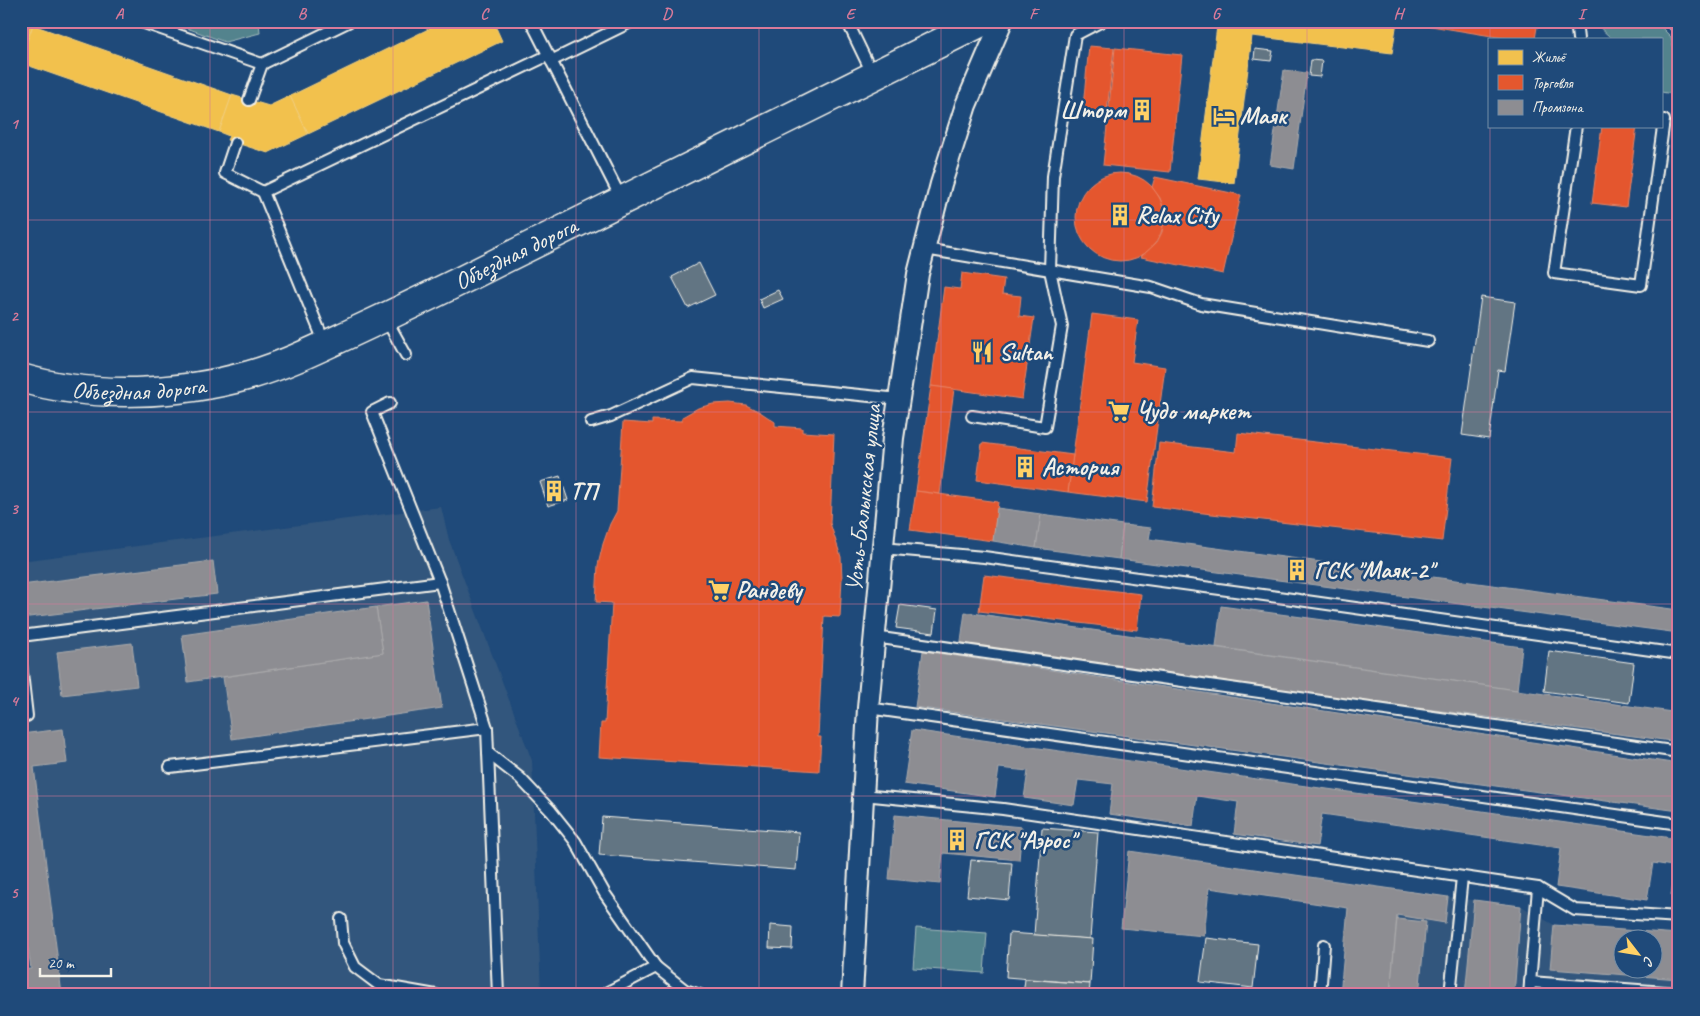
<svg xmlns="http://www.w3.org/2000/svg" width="1700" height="1016" font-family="Caveat,sans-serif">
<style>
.built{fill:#33577d;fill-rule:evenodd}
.green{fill:#52838d;stroke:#a3baba}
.homes{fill:#f2c14e;stroke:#f3cf7c}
.shops{fill:#e4572e;stroke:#e98566}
.industry{fill:#8d8d92;stroke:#acabac;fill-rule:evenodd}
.building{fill:#627583;stroke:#f4f1e8}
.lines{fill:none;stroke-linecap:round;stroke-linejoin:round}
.lane-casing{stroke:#f4f1e8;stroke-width:14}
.street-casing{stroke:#f4f1e8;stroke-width:24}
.primary-casing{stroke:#f4f1e8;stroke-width:31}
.lane{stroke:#1f4a7a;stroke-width:10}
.street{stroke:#1f4a7a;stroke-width:20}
.primary{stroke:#1f4a7a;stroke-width:28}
.grid{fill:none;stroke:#d87a9a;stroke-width:1;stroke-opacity:0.55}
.labels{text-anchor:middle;stroke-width:5;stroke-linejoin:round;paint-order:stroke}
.poi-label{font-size:24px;font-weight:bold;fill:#f4f1e8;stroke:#1f4a7a;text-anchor:start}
.street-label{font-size:24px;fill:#f4f1e8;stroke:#1f4a7a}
.neatline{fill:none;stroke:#d87a9a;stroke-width:2}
.grid-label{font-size:16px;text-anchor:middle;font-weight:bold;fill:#d87a9a}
</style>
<rect width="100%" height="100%" fill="#1f4a7a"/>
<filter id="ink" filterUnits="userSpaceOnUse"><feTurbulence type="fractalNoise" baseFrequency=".02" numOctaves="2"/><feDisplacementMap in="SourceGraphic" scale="10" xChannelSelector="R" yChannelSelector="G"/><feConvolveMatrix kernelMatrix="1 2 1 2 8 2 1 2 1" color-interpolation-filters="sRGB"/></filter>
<g filter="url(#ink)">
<g class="built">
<polygon points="441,507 449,540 532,761 541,995 21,995 21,561"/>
<path d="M1129,851L1448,897L1521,906L1554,925L1679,934V995H1340L1347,908L1209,888L1204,936L1121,928ZM1622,938H1652V968H1622Z"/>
</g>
<g class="green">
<polygon points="172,21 259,21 260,33 225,42 173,23"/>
<polygon points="1593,21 1655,21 1671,37 1679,69 1679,95 1661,92 1661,39 1612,39"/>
<polygon points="916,928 987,933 984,973 913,968"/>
</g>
<g class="homes">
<polygon points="21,21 33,25 21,58"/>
<polygon points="445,21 493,21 502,41 308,134 290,96"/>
<polygon points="1212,21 1397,21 1392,53 1252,36 1234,183 1198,179 1217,26 1211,25"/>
<polygon points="33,25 232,95 219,132 21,63 21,58"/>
<polygon points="232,95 269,106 290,96 308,134 268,153 227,140 229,136 219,132"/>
</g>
<g class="shops">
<polygon points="1420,21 1538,21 1535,39 1510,39 1419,24"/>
<polygon points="1089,46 1114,48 1106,120 1082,117"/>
<polygon points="1115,48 1182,55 1170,172 1103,165"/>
<polygon points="1602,126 1637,126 1626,207 1592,203"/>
<circle cx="1120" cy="217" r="44"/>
<polygon points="1155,177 1241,195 1223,274 1141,257 1157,242 1162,232 1164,221 1164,209 1160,198 1152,187"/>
<polygon points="962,273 1004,279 1002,294 1021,296 1019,316 1034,318 1022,399 931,386 944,287 960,289"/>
<polygon points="1092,314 1138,320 1132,362 1165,367 1147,502 1068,492"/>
<polygon points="931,386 954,389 940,494 916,491"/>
<polygon points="730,403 746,405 760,412 775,422 775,426 802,428 802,432 834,434 830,523 841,557 842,578 840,617 824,616 818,737 821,737 819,771 599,757 601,723 605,723 612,603 596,602 598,565 603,544 610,524 617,511 623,422 652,424 652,420 682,421 682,417 684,416 698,408 713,404"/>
<polygon points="1238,433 1452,458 1442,541 1152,507 1159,443 1236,452"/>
<polygon points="982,443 1073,455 1068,492 977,480"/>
<polygon points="916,491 998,502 993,541 910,530"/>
<polygon points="984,575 1141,594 1137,630 979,611"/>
</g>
<g class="industry">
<polygon points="1284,70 1307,73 1294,169 1270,165"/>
<polygon points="997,508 1041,514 1036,548 993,541"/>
<polygon points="1041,514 1123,525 1119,559 1036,548"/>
<polygon points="1123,525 1151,528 1149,539 1679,610 1679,633 1119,559"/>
<polygon points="213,561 217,594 21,618 21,585"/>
<polygon points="426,600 442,708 232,739 223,677 383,653 376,607"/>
<polygon points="1221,606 1522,647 1517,690 1216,647"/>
<polygon points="376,607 383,653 188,682 182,635"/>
<polygon points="965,612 1679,713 1679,742 960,648"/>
<polygon points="132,643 137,686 62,695 57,652"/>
<polygon points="923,651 1679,764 1679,811 915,707"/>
<polygon points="1677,669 1679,669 1679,713 1672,712"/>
<polygon points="63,729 67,763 34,767 62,995 21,995 21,970 31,969 27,940 21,941 21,891 24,891 21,865 21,734"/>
<polygon points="912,730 1679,839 1679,867 1653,863 1647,900 1556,887 1561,848 1322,814 1317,846 1234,834 1238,802 1197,796 1193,826 1109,814 1113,784 1078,780 1074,805 1024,798 1028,771 999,768 995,797 904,784"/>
<polygon points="895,815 1022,827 1019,860 943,853 940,884 889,879"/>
<polygon points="1129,851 1448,897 1445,923 1397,915 1390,995 1340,995 1348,908 1209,888 1204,936 1121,928"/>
<polygon points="1675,869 1679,869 1679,896 1671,895"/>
<polygon points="1474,900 1521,906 1514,995 1465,995"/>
<polygon points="1397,919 1426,922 1419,995 1390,995"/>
<path d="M1554,925L1679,934V979L1550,969ZM1622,938H1652V968H1622Z"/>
</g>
<g class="building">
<polygon points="1255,49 1273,51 1271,61 1254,59"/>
<polygon points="1311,60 1322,61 1320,77 1309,76"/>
<polygon points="699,263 715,295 688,308 672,277"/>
<polygon points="778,290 783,299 763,308 759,299"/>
<polygon points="1481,297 1515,302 1505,371 1498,370 1489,439 1462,435"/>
<polygon points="560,476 568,500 548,506 540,482"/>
<polygon points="900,605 937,610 934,633 896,628"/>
<polygon points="1549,651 1634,663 1629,703 1544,691"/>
<polygon points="602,817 799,832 796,870 599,855"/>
<polygon points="1042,828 1098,832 1090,939 1034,935"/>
<polygon points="971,860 1012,863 1009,900 967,896"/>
<polygon points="770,925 793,927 792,949 769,948"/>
<polygon points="1009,933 1093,939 1090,984 1006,977"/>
<polygon points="1206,938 1258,944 1253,988 1200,982"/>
<polygon points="1025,979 1090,984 1089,995 1023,995"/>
</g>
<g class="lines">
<g class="lane-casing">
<g id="lane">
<polyline points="138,21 262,64 350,21"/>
<polyline points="531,21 622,200"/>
<polyline points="847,21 873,75"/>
<polyline points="1576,21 1578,39"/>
<polyline points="1671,21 1679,29"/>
<polyline points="551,61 633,21"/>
<polyline points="249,100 262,64"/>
<polyline points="1576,126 1554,273 1641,285 1664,120"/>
<polyline points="235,143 225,173 263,192 549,55"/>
<polyline points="263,192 325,344"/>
<polyline points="925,249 1151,287 1201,304 1428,341"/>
<polyline points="386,319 406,355"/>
<polyline points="390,403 372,412 440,582 487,728 498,995"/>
<polyline points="972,416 1045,427 1062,326 1050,270 1053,176 1075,35 1102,21"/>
<polyline points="591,422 611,416 693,378 899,399"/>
<polyline points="882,548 984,557 1285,598 1679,654"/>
<polyline points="21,636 440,582"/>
<polyline points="874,637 1679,752"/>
<polyline points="21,664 27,716 21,716"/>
<polyline points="868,708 1679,824"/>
<polyline points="488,753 520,778 551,811 575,841 605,894 656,967"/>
<polyline points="170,767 487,728"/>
<polyline points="863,795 1003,809 1538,888 1529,995"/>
<polyline points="1538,888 1575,910 1679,917"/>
<polyline points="341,919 343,943 355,967 379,985 436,995"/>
<polyline points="1530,982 1679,993"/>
<polyline points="602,995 656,967 685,990 700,995"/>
<polyline points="1320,995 1324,945"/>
<polyline points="1450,995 1462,877"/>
</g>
</g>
<g class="street-casing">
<polyline id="street" points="852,995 868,708 893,438 918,274 941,184 966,105 1002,21"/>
</g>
<g class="primary-casing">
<g id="primary">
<path id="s1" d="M21,378C92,399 179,395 250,375C284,365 315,350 347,335C401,310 455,284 508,257C667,179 825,99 984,21"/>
</g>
</g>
<use href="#lane" class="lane"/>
<use href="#street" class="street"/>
<use href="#primary" class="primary"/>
</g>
</g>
<path class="grid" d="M210,21V995M393,21V995M576,21V995M759,21V995M941,21V995M1124,21V995M1307,21V995M1490,21V39M1490,126V995M21,220H1679M21,412H1679M21,604H1679M21,796H1679"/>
<defs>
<g id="building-bare" transform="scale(1.725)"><path d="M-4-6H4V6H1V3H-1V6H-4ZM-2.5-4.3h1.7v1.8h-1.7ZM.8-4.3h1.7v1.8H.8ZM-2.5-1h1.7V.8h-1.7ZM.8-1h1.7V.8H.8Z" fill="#ffd166" stroke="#1f4a7a" stroke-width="2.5" paint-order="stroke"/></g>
<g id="hotel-bare" transform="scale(1.725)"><path d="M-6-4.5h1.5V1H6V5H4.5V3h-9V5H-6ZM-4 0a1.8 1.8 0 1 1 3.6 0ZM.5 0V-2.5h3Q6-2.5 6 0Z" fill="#ffd166" stroke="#1f4a7a" stroke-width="2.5" paint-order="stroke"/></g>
<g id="restaurant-bare" transform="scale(1.725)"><path d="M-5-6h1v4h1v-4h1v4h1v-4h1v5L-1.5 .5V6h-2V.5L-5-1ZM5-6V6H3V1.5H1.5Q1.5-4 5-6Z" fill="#ffd166" stroke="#1f4a7a" stroke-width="2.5" paint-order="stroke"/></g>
<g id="supermarket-bare" transform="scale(1.725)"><path d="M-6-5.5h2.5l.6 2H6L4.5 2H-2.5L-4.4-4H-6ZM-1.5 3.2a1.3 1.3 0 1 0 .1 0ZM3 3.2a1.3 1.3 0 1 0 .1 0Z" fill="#ffd166" stroke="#1f4a7a" stroke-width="2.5" paint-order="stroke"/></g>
</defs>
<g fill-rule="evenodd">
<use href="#building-bare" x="1142" y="110"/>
<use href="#hotel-bare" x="1224" y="116"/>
<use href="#building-bare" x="1120" y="215"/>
<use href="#restaurant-bare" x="982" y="352"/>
<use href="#supermarket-bare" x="1119" y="411"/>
<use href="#building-bare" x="1025" y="467"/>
<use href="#building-bare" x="554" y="491"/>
<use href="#building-bare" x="1297" y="570"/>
<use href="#supermarket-bare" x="719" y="590"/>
<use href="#building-bare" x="957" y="840"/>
</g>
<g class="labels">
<g class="poi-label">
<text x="1126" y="118" text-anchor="end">Шторм</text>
<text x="1240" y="124">Маяк</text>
<text x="1136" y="223">Relax City</text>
<text x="999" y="360">Sultan</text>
<text x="1136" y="419">Чудо маркет</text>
<text x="1042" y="475">Астория</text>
<text x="570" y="499">ТП</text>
<text x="1314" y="578">ГСК "Маяк-2"</text>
<text x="736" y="598">Рандеву</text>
<text x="974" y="848">ГСК "Аэрос"</text>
</g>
<g class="street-label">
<text dy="8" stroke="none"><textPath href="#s1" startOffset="524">Объездная дорога</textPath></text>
<text dy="8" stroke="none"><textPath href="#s1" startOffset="119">Объездная дорога</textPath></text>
<text transform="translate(863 498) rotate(-84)" y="8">Усть-Балыкская улица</text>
</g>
</g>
<rect width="1700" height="1016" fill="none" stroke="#1f4a7a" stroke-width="55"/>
<rect x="1488" y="38" width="175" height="90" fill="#1f4a7a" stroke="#748da6"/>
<rect x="1498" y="50" width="25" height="15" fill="#f2c14e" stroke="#748da6"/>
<text x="1532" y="62" font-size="15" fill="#f4f1e8">Жильё</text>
<rect x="1498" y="75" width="25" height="15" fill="#e4572e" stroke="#748da6"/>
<text x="1532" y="88" font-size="15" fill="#f4f1e8">Торговля</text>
<rect x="1498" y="100" width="25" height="15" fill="#8d8d92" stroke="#748da6"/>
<text x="1532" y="112" font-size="15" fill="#f4f1e8">Промзона</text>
<g transform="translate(1638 954) rotate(121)"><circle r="24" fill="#1f4a7a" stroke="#748da6"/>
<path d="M0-4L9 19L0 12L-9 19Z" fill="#ffd166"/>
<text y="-8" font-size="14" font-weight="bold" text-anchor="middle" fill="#f4f1e8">С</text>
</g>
<path d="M40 968v8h71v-8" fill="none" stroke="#f4f1e8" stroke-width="2.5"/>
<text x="48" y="968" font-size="15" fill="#f4f1e8" stroke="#1f4a7a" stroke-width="4" paint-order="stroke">20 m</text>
<rect x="28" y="28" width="1644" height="960" class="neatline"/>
<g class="grid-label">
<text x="119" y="19">A</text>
<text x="302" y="19">B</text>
<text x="484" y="19">C</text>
<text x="667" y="19">D</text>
<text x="850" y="19">E</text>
<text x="1033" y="19">F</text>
<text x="1216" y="19">G</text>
<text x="1398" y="19">H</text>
<text x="1581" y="19">I</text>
<text x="14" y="129">1</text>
<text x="14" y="321">2</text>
<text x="14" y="514">3</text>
<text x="14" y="706">4</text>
<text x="14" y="898">5</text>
</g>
</svg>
